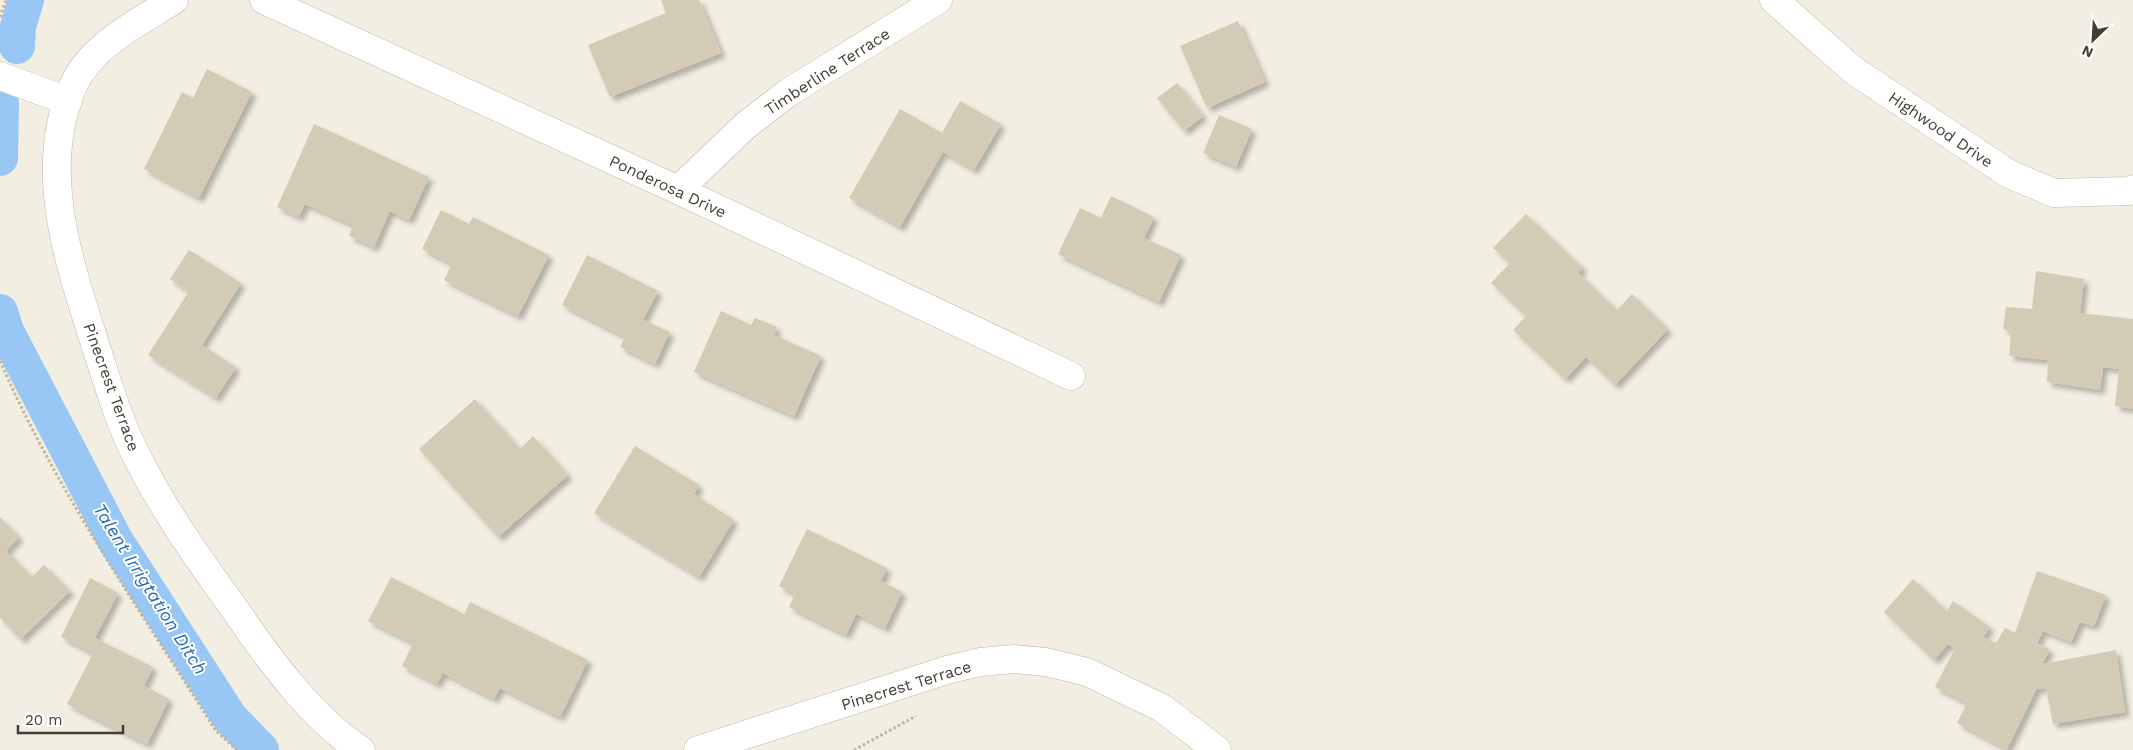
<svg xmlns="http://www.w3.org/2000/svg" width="2133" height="750" font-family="'Work Sans',sans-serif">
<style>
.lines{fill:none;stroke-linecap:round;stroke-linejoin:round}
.canal{stroke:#98c7f5;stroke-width:36}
.building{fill:#d4cbb6;filter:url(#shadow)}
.minor-casing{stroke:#beb7a4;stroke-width:29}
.path{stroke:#c1b494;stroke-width:3;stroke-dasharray:2.5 2.5;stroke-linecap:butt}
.minor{stroke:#fff;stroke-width:28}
.labels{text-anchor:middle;stroke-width:4;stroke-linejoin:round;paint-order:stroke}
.street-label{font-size:16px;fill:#443e32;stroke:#fff}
.water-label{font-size:18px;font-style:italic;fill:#256db6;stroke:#fff}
</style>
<defs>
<filter id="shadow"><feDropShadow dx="4.5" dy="4.5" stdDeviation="2.5" flood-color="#0004"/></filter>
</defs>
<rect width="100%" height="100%" fill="#f2eee1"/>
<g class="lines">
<g class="canal">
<polyline points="17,46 18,26 26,0"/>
<polyline points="0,158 1,104"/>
<polyline points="0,312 6,331 115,540 230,718 261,750"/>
</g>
</g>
<g class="building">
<polygon points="661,0 699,0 721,53 610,97 588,45 666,13"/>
<polygon points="1238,21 1265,82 1207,108 1180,46"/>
<polygon points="207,69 252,92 199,198 144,169 182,92 193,98"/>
<polygon points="1177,83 1203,116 1184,131 1157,98"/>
<polygon points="960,101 1001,124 974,170 943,152 900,227 849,198 900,109 942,133"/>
<polygon points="1219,115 1252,129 1236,167 1203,153"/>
<polygon points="314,124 429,177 409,220 390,211 374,247 349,236 353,225 305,204 299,217 277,207"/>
<polygon points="1111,196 1154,217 1144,238 1181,255 1159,302 1058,254 1080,208 1101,218"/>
<polygon points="441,210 469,224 473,217 549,255 518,316 444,280 452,264 422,249"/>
<polygon points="1526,214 1583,268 1578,273 1617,310 1632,294 1668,329 1615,385 1586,357 1565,379 1513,330 1526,316 1491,283 1510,263 1493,248"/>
<polygon points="189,250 241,283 202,345 236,367 216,398 148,355 189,291 170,279"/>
<polygon points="587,255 658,291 643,320 670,332 655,364 620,347 625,337 562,305"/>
<polygon points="2036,271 2084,279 2080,313 2133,319 2133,409 2115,406 2119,369 2103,367 2100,390 2047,382 2048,360 2009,356 2011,331 2003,329 2006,307 2032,309"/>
<polygon points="721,311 751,325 755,318 777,327 774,335 821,356 794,416 694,372"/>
<polygon points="475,399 520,449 533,436 568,475 498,537 419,449"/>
<polygon points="635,446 699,485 694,494 734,520 699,577 594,513"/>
<polygon points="0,517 19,537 6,551 32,577 44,565 70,591 21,639 0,618"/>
<polygon points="807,529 887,568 881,581 902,592 885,628 856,614 846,635 789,607 795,594 779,586"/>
<polygon points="2037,571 2106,595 2094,626 2080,622 2071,642 2043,631 2037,643 2050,649 2042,664 2116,650 2125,712 2053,724 2046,689 2037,688 2007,749 1957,723 1967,703 1935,687 1955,648 1948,644 1934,660 1884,612 1913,579 1947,611 1953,601 1990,627 1983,637 1996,643 2005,628 2015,633"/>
<polygon points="391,577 464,614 470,602 588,660 560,717 500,688 494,699 443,673 437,684 402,666 413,643 368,621"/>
<polygon points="90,578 118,593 95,638 153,667 144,686 169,699 147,744 67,704 93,653 61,637"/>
</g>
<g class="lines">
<g class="minor-casing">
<g id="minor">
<path d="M174,0C139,22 91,45 73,86C36,171 70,265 96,347C108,384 119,422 137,457C164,511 200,561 236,611C268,658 313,720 361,750"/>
<polyline points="264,0 678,190 1071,376"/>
<polyline points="1774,0 1853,70 2009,174 2054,193 2129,191 2133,189"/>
<polyline points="0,76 68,101"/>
<polyline points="678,190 745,126 789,92 938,0"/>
<polyline points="698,750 947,670 980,662 1014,659 1046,662 1087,672 1162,708 1217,750"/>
</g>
</g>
<g class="path">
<polyline points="0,17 6,0"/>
<path d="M0,361C57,492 140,610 216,731L237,750"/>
<polyline points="854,750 916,716"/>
</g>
<use href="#minor" class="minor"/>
</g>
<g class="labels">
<g class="street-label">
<text transform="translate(827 71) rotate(-33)" y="6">Timberline Terrace</text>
<text transform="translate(1941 129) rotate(34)" y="6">Highwood Drive</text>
<text transform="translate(668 186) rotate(25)" y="6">Ponderosa Drive</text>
<text transform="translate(112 387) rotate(70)" y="6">Pinecrest Terrace</text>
<text transform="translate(906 685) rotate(-17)" y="6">Pinecrest Terrace</text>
</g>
<g class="water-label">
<text transform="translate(150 589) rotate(58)" y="6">Talent Irrigtation Ditch</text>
</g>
</g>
<g transform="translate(2093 40) rotate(205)" stroke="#ffffff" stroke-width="4" paint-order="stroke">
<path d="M0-4L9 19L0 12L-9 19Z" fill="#443e32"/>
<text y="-8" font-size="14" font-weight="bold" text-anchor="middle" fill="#443e32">N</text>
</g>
<path d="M18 725v8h105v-8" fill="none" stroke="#443e32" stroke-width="2.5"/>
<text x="25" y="725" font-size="15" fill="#443e32" stroke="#ffffff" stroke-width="4" paint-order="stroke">20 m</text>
</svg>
